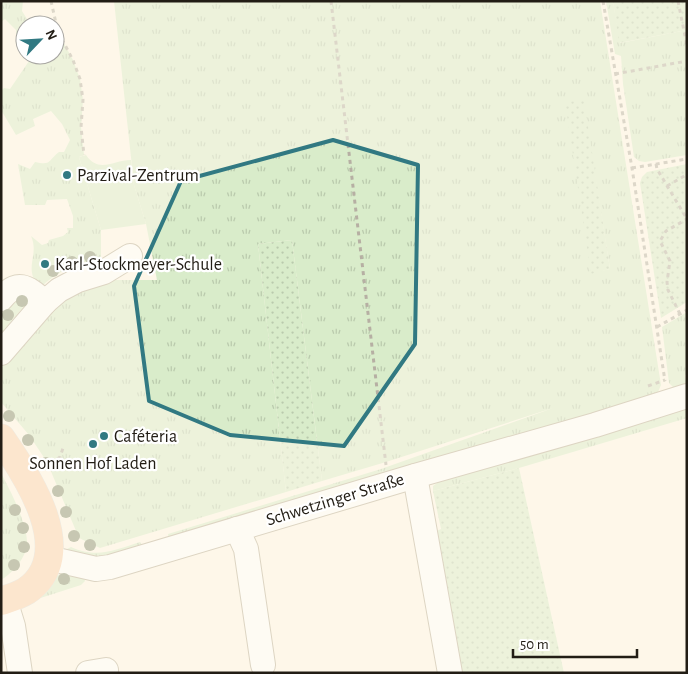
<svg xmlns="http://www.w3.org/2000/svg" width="688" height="674" font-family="'Alegreya Sans',sans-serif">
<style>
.grass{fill:url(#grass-tufts);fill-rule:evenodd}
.park{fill:#d9ecca}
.garden{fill:url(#garden-dots)}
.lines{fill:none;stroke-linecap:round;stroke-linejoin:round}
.minor-casing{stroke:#b7ab95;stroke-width:26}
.major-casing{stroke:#dcdbda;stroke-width:29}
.path{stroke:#b6afa3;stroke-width:3;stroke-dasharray:4 4;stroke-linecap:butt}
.minor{stroke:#fff;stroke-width:24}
.major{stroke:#fbd0ad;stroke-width:28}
.tree{fill:#858d6f}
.marked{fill:none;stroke:#317982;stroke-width:4;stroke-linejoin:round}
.poi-dot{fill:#317982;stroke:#fff;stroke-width:2}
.labels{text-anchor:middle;stroke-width:4.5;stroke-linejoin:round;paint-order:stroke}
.poi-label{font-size:18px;fill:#221d15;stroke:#fff;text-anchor:start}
.street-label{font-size:18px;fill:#221d15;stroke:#fff}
</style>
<defs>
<pattern id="grass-tufts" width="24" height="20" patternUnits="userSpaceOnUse" patternTransform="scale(1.25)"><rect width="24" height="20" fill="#d9ecca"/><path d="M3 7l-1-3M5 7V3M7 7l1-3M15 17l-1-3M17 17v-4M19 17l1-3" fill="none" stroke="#bacaad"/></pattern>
<pattern id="garden-dots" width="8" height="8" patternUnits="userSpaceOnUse" patternTransform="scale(1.25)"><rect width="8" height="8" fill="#d9ecca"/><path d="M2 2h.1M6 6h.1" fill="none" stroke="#bacaad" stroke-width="1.8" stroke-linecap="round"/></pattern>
</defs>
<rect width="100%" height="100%" fill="#fef7e9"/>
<g class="grass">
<polygon points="1,1 23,1 22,11 27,19 25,25 25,48 16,45 16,30 5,19 1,22"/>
<path d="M114,1H600L661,385L656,397L169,541L168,534L381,469L553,408L386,462L322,481L292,240L258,244L286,492L100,548L79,538L47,462L29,435L1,402V368L64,296L109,280H157L146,224L134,185ZM583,100L610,269L591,273Z"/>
<polygon points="606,1 613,1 620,43 687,30 687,155 645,162 639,161 634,157 623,84 621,56 615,54"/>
<path d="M60,36L73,60L80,79L83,100L81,127L84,155L79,157L101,230V259C78,262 57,271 40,288C22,268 40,256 31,236L42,245L48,243L49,240L63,236L68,232L67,228H73V216L67,199L47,200L45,205H25L18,164L30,169L35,162C52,166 48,160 59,152H64L70,140L62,124L51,111L33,119L35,126L16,135L1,110V91L4,88L10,89L29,61L34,57L32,55H55V37Z"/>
<polygon points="12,295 29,300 1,334 1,309"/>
<polygon points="687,312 687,374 685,375 687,387 675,389 669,383 662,327"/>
<polygon points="687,406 687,418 519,468 433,491 433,486 440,481"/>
<path d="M1,473C10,490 32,532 26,550C22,562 11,574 1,580Z"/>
<path d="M140,542L144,548L102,560L72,552L67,549L71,547C98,559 114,550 140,542Z"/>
<polygon points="64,573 84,577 85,581 81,585 28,602 56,576"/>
</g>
<path class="park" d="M86,155C99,174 113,160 131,160L134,185L146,224L101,230L79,157Z"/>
<g class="garden">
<polygon points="613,1 687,1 687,30 619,43"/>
<polygon points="584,100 610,269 591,274 565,102"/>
<polygon points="687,164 687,302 661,318 640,183 642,177 647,172"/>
<polygon points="292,240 322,481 286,492 258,244"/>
<polygon points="519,468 564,673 455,673 430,534 441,529 433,491"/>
</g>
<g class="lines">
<g class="minor-casing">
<g id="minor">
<path d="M1,299C18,278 28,288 45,302"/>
<polyline points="1,353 45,302 59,290 78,280 104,272 130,256"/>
<polyline points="415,476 450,673"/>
<polyline points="237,529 246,549 263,665"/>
<polyline points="48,558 96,569 110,567 415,476 595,425 687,396"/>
<polyline points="5,600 13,626 20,673"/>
<polyline points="88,673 106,670"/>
</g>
</g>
<g class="major-casing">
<path id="major" d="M1,438C27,475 80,555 26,591C18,596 10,598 1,601"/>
</g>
<g class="path">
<polyline points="51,1 58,32 73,60 80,79 83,100 81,127 84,155"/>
<polyline points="331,1 386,465"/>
<polyline points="603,1 632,168 665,381"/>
<polyline points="678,1 687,46"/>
<polyline points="615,74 687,61"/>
<polyline points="656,164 657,169 687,219"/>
<polyline points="632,168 687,159"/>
<polyline points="667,186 686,175 687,177"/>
<polyline points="680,314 668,290 667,282 670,261 660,241 666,231 687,219"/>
<polyline points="657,327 687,310"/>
<polyline points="648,386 665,380"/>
<polyline points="45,469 60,457 63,448"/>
</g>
<use href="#minor" class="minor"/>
<use href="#major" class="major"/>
</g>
<g class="tree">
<circle cx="90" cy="257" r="6"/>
<circle cx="72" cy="262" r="6"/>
<circle cx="53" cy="271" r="6"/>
<circle cx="22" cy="301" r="6"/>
<circle cx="8" cy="315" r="6"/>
<circle cx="9" cy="416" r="6"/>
<circle cx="28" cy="440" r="6"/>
<circle cx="46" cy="463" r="6"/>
<circle cx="58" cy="491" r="6"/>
<circle cx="15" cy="510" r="6"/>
<circle cx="66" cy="512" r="6"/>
<circle cx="23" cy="528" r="6"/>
<circle cx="74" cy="536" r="6"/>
<circle cx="90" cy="545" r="6"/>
<circle cx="24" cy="547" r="6"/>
<circle cx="14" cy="565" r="6"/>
<circle cx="64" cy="579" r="6"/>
</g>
<path d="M0 0H688V674H0ZM333,140L418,165L415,344L344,446L230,435L149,401L134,286L181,181Z" fill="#fef7e9" fill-opacity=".55" fill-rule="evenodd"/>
<path class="marked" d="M333,140L418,165L415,344L344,446L230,435L149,401L134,286L181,181Z"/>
<g class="poi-dot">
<circle cx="67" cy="175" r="5"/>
<circle cx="45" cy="264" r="5"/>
<circle cx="104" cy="436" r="5"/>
<circle cx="93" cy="444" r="5"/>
</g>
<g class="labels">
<g class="poi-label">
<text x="77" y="181">Parzival-Zentrum</text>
<text x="55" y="270">Karl-Stockmeyer-Schule</text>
<text x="114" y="442">Caféteria</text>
<text x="93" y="469" text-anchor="middle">Sonnen Hof Laden</text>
</g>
<g class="street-label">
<text transform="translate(335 499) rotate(-17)" y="6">Schwetzinger Straße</text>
</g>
</g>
<rect width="688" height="674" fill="none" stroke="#221d15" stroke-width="5"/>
<g transform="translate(40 40) rotate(65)"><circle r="24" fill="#ffffff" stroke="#a7a5a1"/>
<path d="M0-4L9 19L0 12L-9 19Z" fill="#317982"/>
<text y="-8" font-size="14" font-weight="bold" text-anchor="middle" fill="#221d15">N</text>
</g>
<path d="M513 649v8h124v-8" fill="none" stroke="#221d15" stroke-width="2.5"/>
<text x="520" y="649" font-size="15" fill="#221d15" stroke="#ffffff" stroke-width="4" paint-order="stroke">50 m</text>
</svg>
